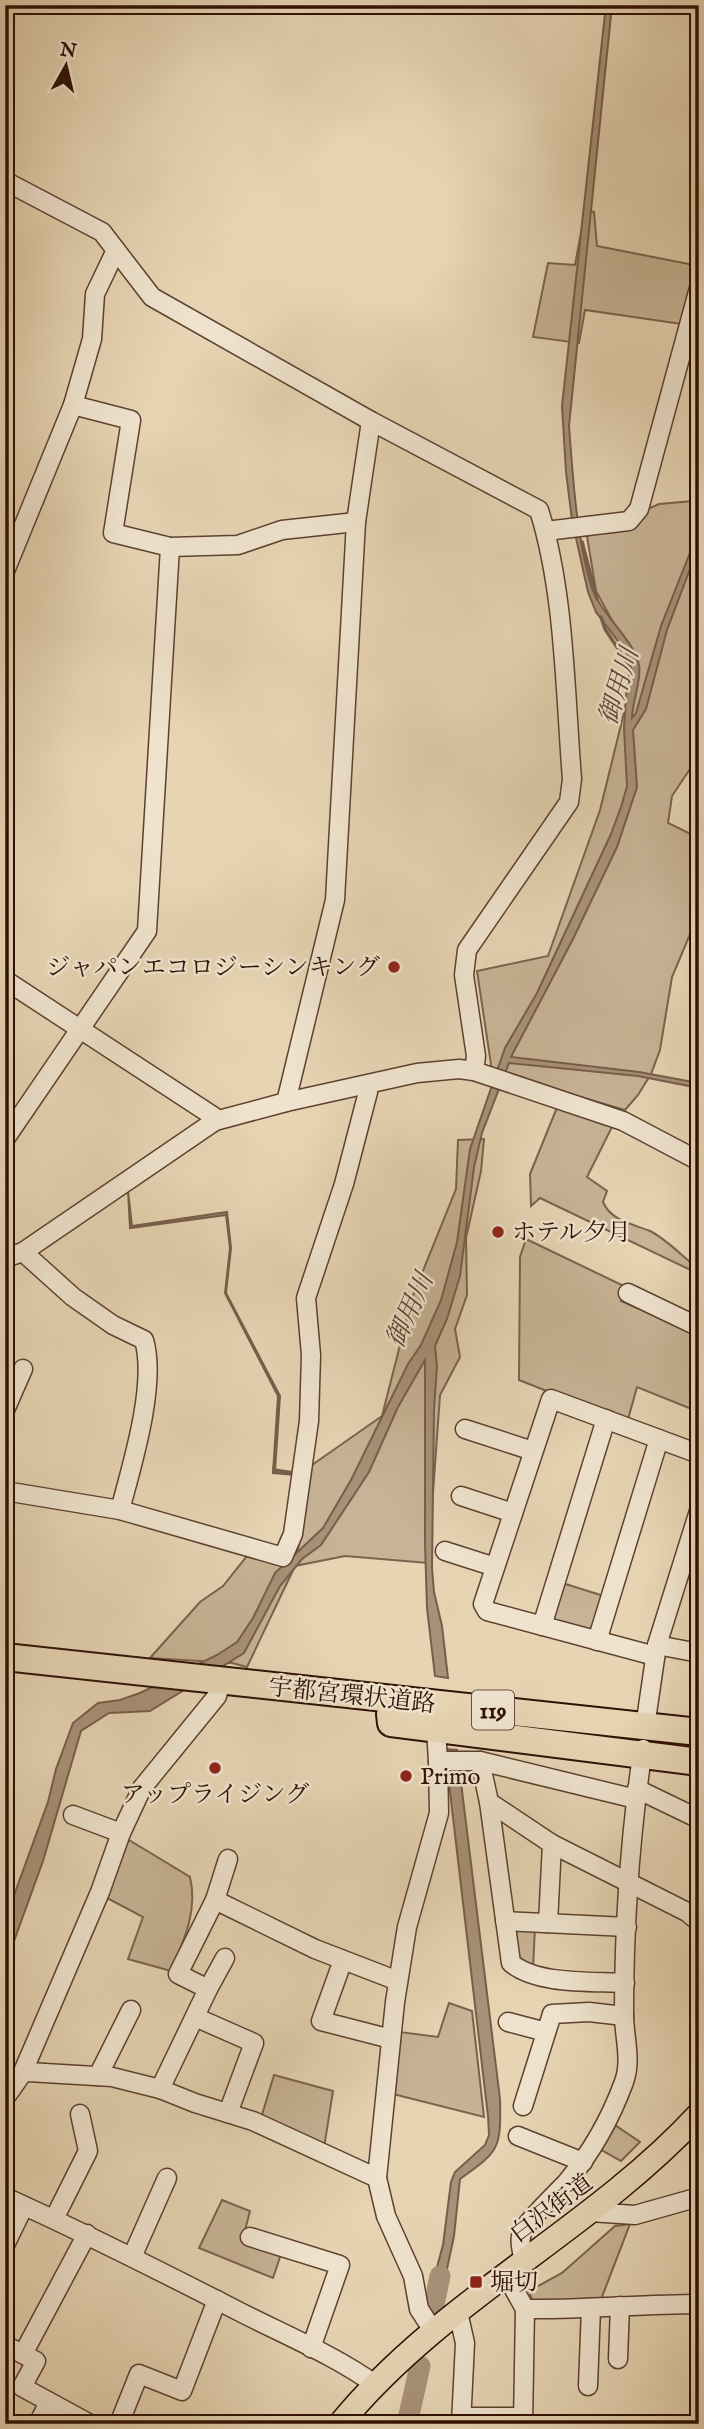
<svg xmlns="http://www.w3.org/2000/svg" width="704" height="2429" font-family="'IM FELL English','Noto Serif JP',serif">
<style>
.green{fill:#c7b395;stroke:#7b624d;stroke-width:2}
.water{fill:#a89178;stroke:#785d4a;stroke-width:2}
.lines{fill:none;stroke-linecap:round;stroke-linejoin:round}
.stream{stroke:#785d4a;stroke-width:3.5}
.river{stroke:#a89178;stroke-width:21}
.minor-casing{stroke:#5d4130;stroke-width:21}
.major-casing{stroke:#2f1005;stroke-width:26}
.highway-casing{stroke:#2f1005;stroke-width:30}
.minor{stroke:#efe3ce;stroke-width:18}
.major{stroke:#e6d4b3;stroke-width:23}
.highway{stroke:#e6d4b3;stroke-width:26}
.poi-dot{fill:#8f2418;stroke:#efe3ce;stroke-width:2.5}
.labels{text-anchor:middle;stroke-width:5;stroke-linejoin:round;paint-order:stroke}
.shield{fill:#efe3ce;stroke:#694f41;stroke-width:2}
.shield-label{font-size:23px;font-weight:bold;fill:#2f1005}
.poi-label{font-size:24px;fill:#2f1005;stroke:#efe3ce;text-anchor:start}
.street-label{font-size:24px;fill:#2f1005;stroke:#efe3ce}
.water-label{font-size:26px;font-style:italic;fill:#5f4433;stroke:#efe3ce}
</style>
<rect width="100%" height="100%" fill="#e6d4b3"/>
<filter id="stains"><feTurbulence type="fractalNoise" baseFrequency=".00286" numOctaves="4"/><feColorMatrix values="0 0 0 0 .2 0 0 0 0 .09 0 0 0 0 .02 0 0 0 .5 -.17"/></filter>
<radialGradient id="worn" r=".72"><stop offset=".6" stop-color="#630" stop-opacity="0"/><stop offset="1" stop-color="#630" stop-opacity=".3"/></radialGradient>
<g class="green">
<polygon points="585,211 594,212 597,246 699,266 681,324 585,310 579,343 533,337 548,263 575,265"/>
<polygon points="693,501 699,505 699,770 690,769 672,796 668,823 699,838 699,913 672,977 660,1050 651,1074 638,1095 625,1110 492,1071 477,971 548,956 600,810 636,664 596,591 587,536 659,504"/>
<path d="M558,1105L615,1121L587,1177L607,1191L603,1202C611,1221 633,1224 650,1231C666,1239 681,1255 695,1266L699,1274L540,1198L531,1206L530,1174Z"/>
<polygon points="484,1139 481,1171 466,1238 467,1295 455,1329 460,1357 440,1395 428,1563 345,1556 295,1566 247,1667 232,1663 150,1658 200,1602 223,1586 251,1551 295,1566 312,1465 382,1416 412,1298 456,1189 458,1140"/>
<polygon points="526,1239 628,1288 621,1301 699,1335 699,1412 637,1387 627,1423 519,1380 520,1257"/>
<polygon points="559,1582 607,1597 596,1630 589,1634 552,1624"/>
<path d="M129,1840L190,1877C198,1911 184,1940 171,1971L128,1959L143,1917L105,1897L118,1858Z"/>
<polygon points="519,1927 535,1927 533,1969 521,1966 512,1933"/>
<polygon points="449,2003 472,2011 484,2117 393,2094 400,2032 438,2037"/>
<polygon points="274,2075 333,2091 324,2148 261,2118"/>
<polygon points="612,2123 640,2142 621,2161 598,2148"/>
<polygon points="222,2200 250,2211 242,2242 281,2254 273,2278 199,2248"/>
<polygon points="630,2224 600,2302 533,2303 529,2291 562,2273 615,2226"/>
</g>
<g class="water">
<path d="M606,5H612L569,426C573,478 576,532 590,582C598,613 635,640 639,665C642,678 632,703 632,718L636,713L661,626L699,530V545L667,630L646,709L633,730L637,787L617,847L573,939L511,1057L639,1072L699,1083V1088L638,1076L509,1063L482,1133L474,1167L460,1276L447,1319L435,1346L437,1366L434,1410L432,1568L434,1592L442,1626L448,1678L435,1676L427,1608L425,1543V1360L398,1407L369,1472L321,1545L302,1559L280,1586L244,1653L150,1711L109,1713L81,1731L43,1861L5,1966V1920L48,1802L56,1769L73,1723L98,1703L120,1700L140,1693L217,1655L237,1642L253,1618L275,1573L323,1528L351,1480L408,1364L421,1345L441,1300L457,1242L470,1149L505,1048L537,993L611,834L622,804L627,786L624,728L626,696L631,664L626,652L596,612L588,592L572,520L566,472L562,406Z"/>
<polygon points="128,1191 132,1226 227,1212 231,1248 226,1293 280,1396 275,1471 299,1473 289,1533 297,1475 273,1473 278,1396 225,1293 230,1248 226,1215 130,1228"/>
<path d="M445,1749L457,1750L500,2099C501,2148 500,2151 460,2179L454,2236L440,2302L426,2307L443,2245L451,2182L455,2172L485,2145L489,2135L488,2116Z"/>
<polygon points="422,2372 412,2424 403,2424 411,2385 413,2379"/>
</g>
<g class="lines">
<g class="stream">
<polyline points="582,542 597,599"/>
<polyline points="601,617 605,629 630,667 630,674"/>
<polyline points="274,1467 274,1470 294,1473"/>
</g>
<g class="river">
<polyline points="433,2310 440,2276"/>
<polyline points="407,2424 420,2366"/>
</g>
<g class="minor-casing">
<g id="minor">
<path d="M5,181L102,232L152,297L371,421L539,510C565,593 565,693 572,779L569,802L467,950L464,975L476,1056L474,1071"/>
<polyline points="73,405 131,420 113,533 170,547 238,545 282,530 356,522"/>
<polyline points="546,531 629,521 639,509 699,288"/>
<polyline points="5,571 73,405 92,339 95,294 116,250"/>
<polyline points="5,980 213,1116 215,1121"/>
<polyline points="286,1102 335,900 356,522 371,421"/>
<polyline points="5,1139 147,931 170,547"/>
<path d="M23,1252L73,1297L113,1325L144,1340C157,1384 132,1465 120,1510"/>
<polyline points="5,1258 23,1252 215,1121 286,1102 417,1073 459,1069 474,1071 623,1121 699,1161"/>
<polyline points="628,1293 699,1327"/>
<polyline points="5,1410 23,1369"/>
<polyline points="465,1429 533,1451"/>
<polyline points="5,1491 120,1510 283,1557 293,1534 309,1421 311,1355 306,1298 344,1184 368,1092 366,1085"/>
<polyline points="461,1496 513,1513"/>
<polyline points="445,1551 495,1567"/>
<polyline points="542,1626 606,1419"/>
<polyline points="597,1641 659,1439"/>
<polyline points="657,1645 699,1653"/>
<polyline points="655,1656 487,1611 483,1604 551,1399 699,1454"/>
<polyline points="646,1720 657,1645 699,1511"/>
<polyline points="436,1729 438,1761 480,1761 489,1802 552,1844 687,1912 699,1922"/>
<polyline points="480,1761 636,1799"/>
<polyline points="637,1789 699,1819"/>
<path d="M489,1802L511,1963C537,1985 592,1981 625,1983"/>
<polyline points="73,1815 121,1833"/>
<polyline points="215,1900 228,1859"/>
<polyline points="505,1921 627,1927"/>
<polyline points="548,1923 552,1844"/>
<polyline points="343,1960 321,2021 391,2039"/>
<polyline points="208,1989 225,1958"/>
<polyline points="195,2017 254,2043 228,2113"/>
<polyline points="508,2022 546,2032"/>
<polyline points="22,2074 100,1892 121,1833 142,1788 217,1696 221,1681"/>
<polyline points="98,2076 131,2010"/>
<polyline points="160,2089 208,1989 178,1974 215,1900 315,1949 398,1981"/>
<polyline points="5,2098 22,2074 28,2072 112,2077 160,2089 195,2103 253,2121 377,2178 386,2216 413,2276 419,2309 434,2332"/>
<polyline points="523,2106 552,2014 589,2012 624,2016"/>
<polyline points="518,2136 583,2162"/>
<polyline points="377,2178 395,2002 407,1927 439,1813 438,1761"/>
<path d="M5,2197C85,2233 162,2272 240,2312C285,2335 334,2355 376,2385"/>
<polyline points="590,2212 635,2215 699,2197"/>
<polyline points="54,2219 88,2151 80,2114"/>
<polyline points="250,2237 340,2265 311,2348"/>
<polyline points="5,2245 24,2206"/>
<polyline points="132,2257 167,2178"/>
<path d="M524,2261C522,2251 518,2240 523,2230C529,2220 556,2193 566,2183C592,2152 610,2120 624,2082C632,2060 624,2037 624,2014C624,1926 630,1836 643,1749"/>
<polyline points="506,2275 525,2309 523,2424"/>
<path d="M525,2309C583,2310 641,2304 699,2304"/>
<polyline points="458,2312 465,2343 461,2424"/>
<polyline points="5,2345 36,2361 22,2387 90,2424"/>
<polyline points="23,2354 87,2234"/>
<polyline points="618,2359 620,2306"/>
<polyline points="588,2386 591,2308"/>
<polyline points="461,2417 523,2417"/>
<polyline points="38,2424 49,2402"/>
<polyline points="119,2424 139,2374 182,2391 217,2300"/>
</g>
</g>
<g class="major-casing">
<path id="major" d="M340,2424C441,2300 591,2231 699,2114"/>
</g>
<g class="highway-casing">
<g id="highway">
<polyline points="5,1657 699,1732"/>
<polyline points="390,1714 391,1723 699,1762"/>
</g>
</g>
<use href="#minor" class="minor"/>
<use href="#major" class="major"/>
<use href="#highway" class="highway"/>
</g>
<g class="poi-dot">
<circle cx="394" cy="967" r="7"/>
<circle cx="498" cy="1232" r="7"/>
<circle cx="215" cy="1768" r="7"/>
<circle cx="406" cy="1776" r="7"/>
<rect x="469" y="2275" width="14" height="14" rx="3.5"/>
</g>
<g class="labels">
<rect class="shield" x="472" y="1690.5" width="42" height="39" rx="5"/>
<g class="shield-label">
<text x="493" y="1718">119</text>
</g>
<g class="poi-label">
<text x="380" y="975" text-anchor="end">ジャパンエコロジーシンキング</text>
<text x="512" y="1240">ホテル夕月</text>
<text x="420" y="1784">Primo</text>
<text x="215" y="1802" text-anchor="middle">アップライジング</text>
<text x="490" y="2290">堀切</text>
</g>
<g class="street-label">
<text transform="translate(352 1695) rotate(6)" y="8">宇都宮環状道路</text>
<text transform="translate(551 2208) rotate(-37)" y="8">白沢街道</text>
</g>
<g class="water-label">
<text transform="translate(618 686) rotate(-73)" y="9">御用川</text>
<text transform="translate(409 1310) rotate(-66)" y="9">御用川</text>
</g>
</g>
<rect width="704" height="2429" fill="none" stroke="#e6d4b3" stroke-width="28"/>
<rect x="7" y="7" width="690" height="2415" fill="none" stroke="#2f1005" stroke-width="3.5"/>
<rect x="14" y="14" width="676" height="2401" fill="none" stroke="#2f1005" stroke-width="2"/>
<g transform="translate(66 66) rotate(8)" stroke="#efe3ce" stroke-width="5" paint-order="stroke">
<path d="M0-5L12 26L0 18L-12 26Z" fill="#2f1005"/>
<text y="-10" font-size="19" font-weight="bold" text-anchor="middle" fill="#2f1005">N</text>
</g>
<rect width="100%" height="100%" filter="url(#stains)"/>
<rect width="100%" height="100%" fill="url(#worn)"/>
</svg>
